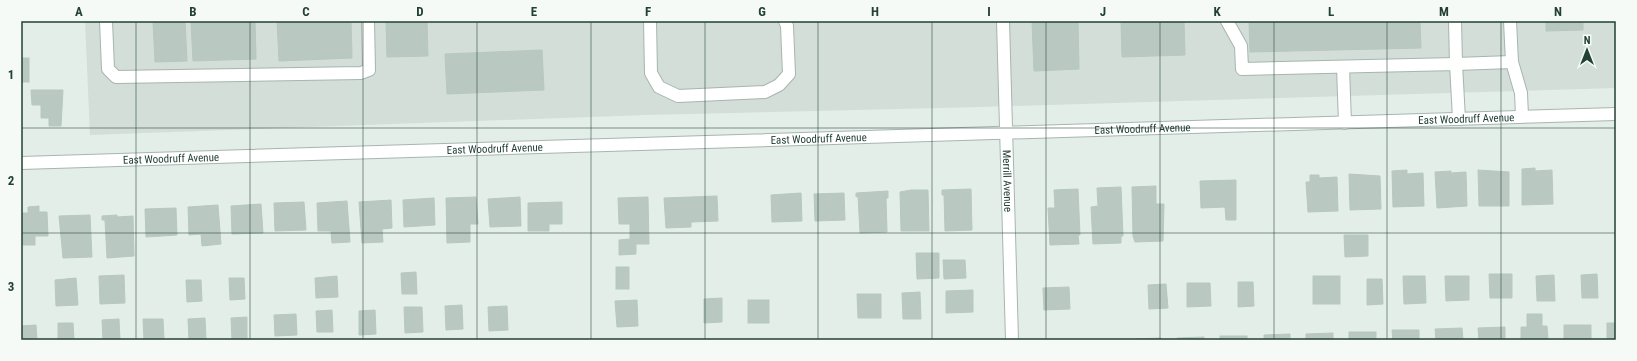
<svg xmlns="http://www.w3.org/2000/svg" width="1637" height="361" font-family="'Roboto Condensed',sans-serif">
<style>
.built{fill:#d2ded7}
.building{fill:#b9c9c1;stroke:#b6c8bf}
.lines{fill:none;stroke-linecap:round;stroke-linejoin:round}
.minor-casing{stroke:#a6b6af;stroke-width:14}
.minor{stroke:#fff;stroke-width:12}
.grid{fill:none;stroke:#234035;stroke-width:1;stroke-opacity:0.55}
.labels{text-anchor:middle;stroke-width:3;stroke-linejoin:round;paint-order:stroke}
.street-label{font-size:11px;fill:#234035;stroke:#f5faf7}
.neatline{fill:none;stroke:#234035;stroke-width:1.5}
.grid-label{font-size:13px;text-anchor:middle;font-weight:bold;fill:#234035}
</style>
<rect width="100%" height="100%" fill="#e4eee8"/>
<polygon class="built" points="85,21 1616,21 1616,88 980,107 645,115 90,135"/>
<g class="building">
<polygon points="153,21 185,21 187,61 155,62"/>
<polygon points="191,21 255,21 256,59 193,61"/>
<polygon points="277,21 351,21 352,58 279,61"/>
<polygon points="386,21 427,21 428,56 387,57"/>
<polygon points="1032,21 1078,21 1079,69 1034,71"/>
<polygon points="1121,21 1184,21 1185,55 1122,57"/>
<polygon points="1249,21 1420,21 1421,48 1250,52"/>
<polygon points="1546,21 1583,21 1583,30 1546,31"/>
<polygon points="542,50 544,90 447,94 445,54"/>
<rect x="21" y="58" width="8" height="24"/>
<polygon points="31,90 63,90 61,126 49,126 49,118 41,118 41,105 32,105"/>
<polygon points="1535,168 1535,171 1552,170 1553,204 1522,205 1522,169"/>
<polygon points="1407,170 1407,174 1423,173 1424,206 1393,207 1392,171"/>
<polygon points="1478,170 1509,172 1509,206 1479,206"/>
<polygon points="1451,171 1451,173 1466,172 1467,206 1437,208 1435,172"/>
<polygon points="1349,174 1380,176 1381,209 1350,210"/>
<polygon points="1310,175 1319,175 1319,178 1337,177 1338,211 1308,212 1306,182 1310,182"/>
<polygon points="1236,180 1236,220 1226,220 1225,207 1201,208 1200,181"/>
<polygon points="1156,186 1156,204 1164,204 1163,241 1135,242 1133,236 1132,187"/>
<polygon points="1121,187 1123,236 1121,236 1121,243 1093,244 1091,207 1098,206 1097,188"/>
<polygon points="971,189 972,230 945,231 944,195 942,195 942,190"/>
<polygon points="1078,189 1080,235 1078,235 1079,244 1050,245 1048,208 1055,208 1054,190"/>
<polygon points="911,190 928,190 929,231 901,231 900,192"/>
<polygon points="888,191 888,198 886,198 887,232 860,233 858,196 856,197 856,193"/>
<polygon points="801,193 802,221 772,222 771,195"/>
<polygon points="844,193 845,220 815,221 814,194"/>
<polygon points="717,196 718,221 691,222 691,227 666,228 664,198"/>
<polygon points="476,197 478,224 470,224 470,242 447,243 446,198"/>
<polygon points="520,197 521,226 490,227 488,199"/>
<polygon points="648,197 649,244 636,244 636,254 619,255 619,240 630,239 630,224 619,224 618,198"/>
<polygon points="434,198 435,225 404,227 403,200"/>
<polygon points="391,200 392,228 382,229 383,242 362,243 359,202"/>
<polygon points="347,201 350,242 332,243 331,231 318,231 317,203"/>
<polygon points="304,202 306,230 275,231 274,203"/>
<polygon points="562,202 562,224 549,224 549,231 528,231 528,203"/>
<polygon points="261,204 263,233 232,234 231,206"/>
<polygon points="218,205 221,244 202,246 201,234 189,235 188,207"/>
<polygon points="39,206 39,212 47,212 48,236 35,236 35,245 21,245 21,213 28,213 28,207"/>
<polygon points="176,208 177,235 146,237 145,209"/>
<polygon points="90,215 92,257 63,258 59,216"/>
<polygon points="117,215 117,217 133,216 134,256 107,258 105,220 102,220 102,216"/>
<polygon points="1344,235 1368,235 1368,256 1345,257"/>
<polygon points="916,253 939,253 939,278 917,279"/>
<polygon points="943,260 965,260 966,278 944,279"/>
<rect x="616" y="267" width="13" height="22"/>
<polygon points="416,272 417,294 402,294 401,273"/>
<polygon points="1489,274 1512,274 1512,298 1490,298"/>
<polygon points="1597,274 1598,298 1582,298 1581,275"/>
<polygon points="124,275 125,303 100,304 99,276"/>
<polygon points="1554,275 1555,301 1537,301 1536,276"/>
<polygon points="337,276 338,297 316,298 315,278"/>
<rect x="1313" y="276" width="27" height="28"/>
<polygon points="1403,276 1425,276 1426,303 1404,304"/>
<polygon points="1445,276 1469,276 1469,300 1446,301"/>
<polygon points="76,278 78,305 56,306 55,280"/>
<polygon points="229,278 244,278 245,299 230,300"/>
<polygon points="1367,279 1382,279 1383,304 1367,305"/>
<polygon points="186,280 201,280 202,301 187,302"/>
<polygon points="1238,282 1253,282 1254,306 1238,307"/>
<polygon points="1187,283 1210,283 1211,306 1187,307"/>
<polygon points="1166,284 1168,308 1149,309 1148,285"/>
<polygon points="1069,287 1070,309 1044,310 1043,288"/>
<polygon points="973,290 973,312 946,313 946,291"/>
<polygon points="920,292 921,319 903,319 902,293"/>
<polygon points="857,294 881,294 881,318 858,318"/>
<polygon points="722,298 722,322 704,323 704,299"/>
<polygon points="637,300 638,326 617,327 615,301"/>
<rect x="748" y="300" width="21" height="23"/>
<polygon points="462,305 463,329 446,330 445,306"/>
<polygon points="507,306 508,330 489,331 488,307"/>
<polygon points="404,307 422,307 423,332 405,333"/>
<polygon points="332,310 333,332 317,332 316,311"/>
<polygon points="375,310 376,334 359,335 359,311"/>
<polygon points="296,314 297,335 275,336 274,315"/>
<polygon points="1527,314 1542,314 1542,326 1547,326 1548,340 1521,340 1521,327 1527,327"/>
<polygon points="247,317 247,340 232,340 231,318"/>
<polygon points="205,318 206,340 189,340 188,319"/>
<polygon points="119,319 120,340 103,340 102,320"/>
<polygon points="143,319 163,319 164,340 144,340"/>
<polygon points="58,323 73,323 74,340 58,340"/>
<rect x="1607" y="323" width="9" height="17"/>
<polygon points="36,325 37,340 21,340 21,326"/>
<rect x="1564" y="325" width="27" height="15"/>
<polygon points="1505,327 1505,340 1479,340 1478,328"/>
<polygon points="1462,328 1463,340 1436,340 1435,329"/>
<polygon points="1392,330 1419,330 1419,340 1393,340"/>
<rect x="1349" y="332" width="27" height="8"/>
<polygon points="1333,333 1333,340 1306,340 1306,334"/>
<polygon points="1290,334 1290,340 1264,340 1264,335"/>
<rect x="1220" y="336" width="27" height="4"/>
<polygon points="1204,337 1204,340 1177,340 1177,338"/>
<polygon points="1161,338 1161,340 1135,340 1135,339"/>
</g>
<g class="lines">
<g class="minor-casing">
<g id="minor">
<polyline points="106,21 108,69 116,77 361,73 369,70 368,21"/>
<polyline points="650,21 651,73 659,87 678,96 765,92 779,85 789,74 787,26 785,21"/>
<path id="s1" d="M1003,21L1012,340"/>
<polyline points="1227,21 1241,46 1242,69 1456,64 1459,119"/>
<polyline points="1455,21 1456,64 1512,62 1521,93 1522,116"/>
<polyline points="1510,21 1512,62"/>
<polyline points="1343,67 1345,123"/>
<path id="s2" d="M21,163L1616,114"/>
</g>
</g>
<use href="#minor" class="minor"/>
</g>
<path class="grid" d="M136,21V340M250,21V340M363,21V340M477,21V340M591,21V340M705,21V340M818,21V340M932,21V340M1046,21V340M1160,21V340M1274,21V340M1387,21V340M1501,21V340M21,128H1616M21,233H1616"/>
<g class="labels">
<g class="street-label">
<text dy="4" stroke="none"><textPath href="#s2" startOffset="1446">East Woodruff Avenue</textPath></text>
<text dy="4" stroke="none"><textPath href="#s2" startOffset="1122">East Woodruff Avenue</textPath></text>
<text dy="4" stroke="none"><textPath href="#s2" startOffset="798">East Woodruff Avenue</textPath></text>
<text dy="4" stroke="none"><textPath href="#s2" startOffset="474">East Woodruff Avenue</textPath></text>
<text dy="4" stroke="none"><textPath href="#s2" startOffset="150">East Woodruff Avenue</textPath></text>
<text dy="4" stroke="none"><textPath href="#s1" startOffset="160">Merrill Avenue</textPath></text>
</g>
</g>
<rect width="1637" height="361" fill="none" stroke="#f5faf7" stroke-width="44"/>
<g transform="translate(1587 50)" stroke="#f5faf7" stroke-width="3" paint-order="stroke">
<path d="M0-3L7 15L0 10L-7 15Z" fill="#234035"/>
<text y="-6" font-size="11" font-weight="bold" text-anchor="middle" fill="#234035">N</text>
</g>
<rect x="22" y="22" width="1593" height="317" class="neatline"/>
<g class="grid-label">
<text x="79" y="16">A</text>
<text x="193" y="16">B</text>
<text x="306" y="16">C</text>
<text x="420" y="16">D</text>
<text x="534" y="16">E</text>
<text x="648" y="16">F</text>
<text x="762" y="16">G</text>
<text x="875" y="16">H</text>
<text x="989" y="16">I</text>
<text x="1103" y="16">J</text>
<text x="1217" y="16">K</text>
<text x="1331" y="16">L</text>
<text x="1444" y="16">M</text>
<text x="1558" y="16">N</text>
<text x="11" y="79">1</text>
<text x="11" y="185">2</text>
<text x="11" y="291">3</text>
</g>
</svg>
